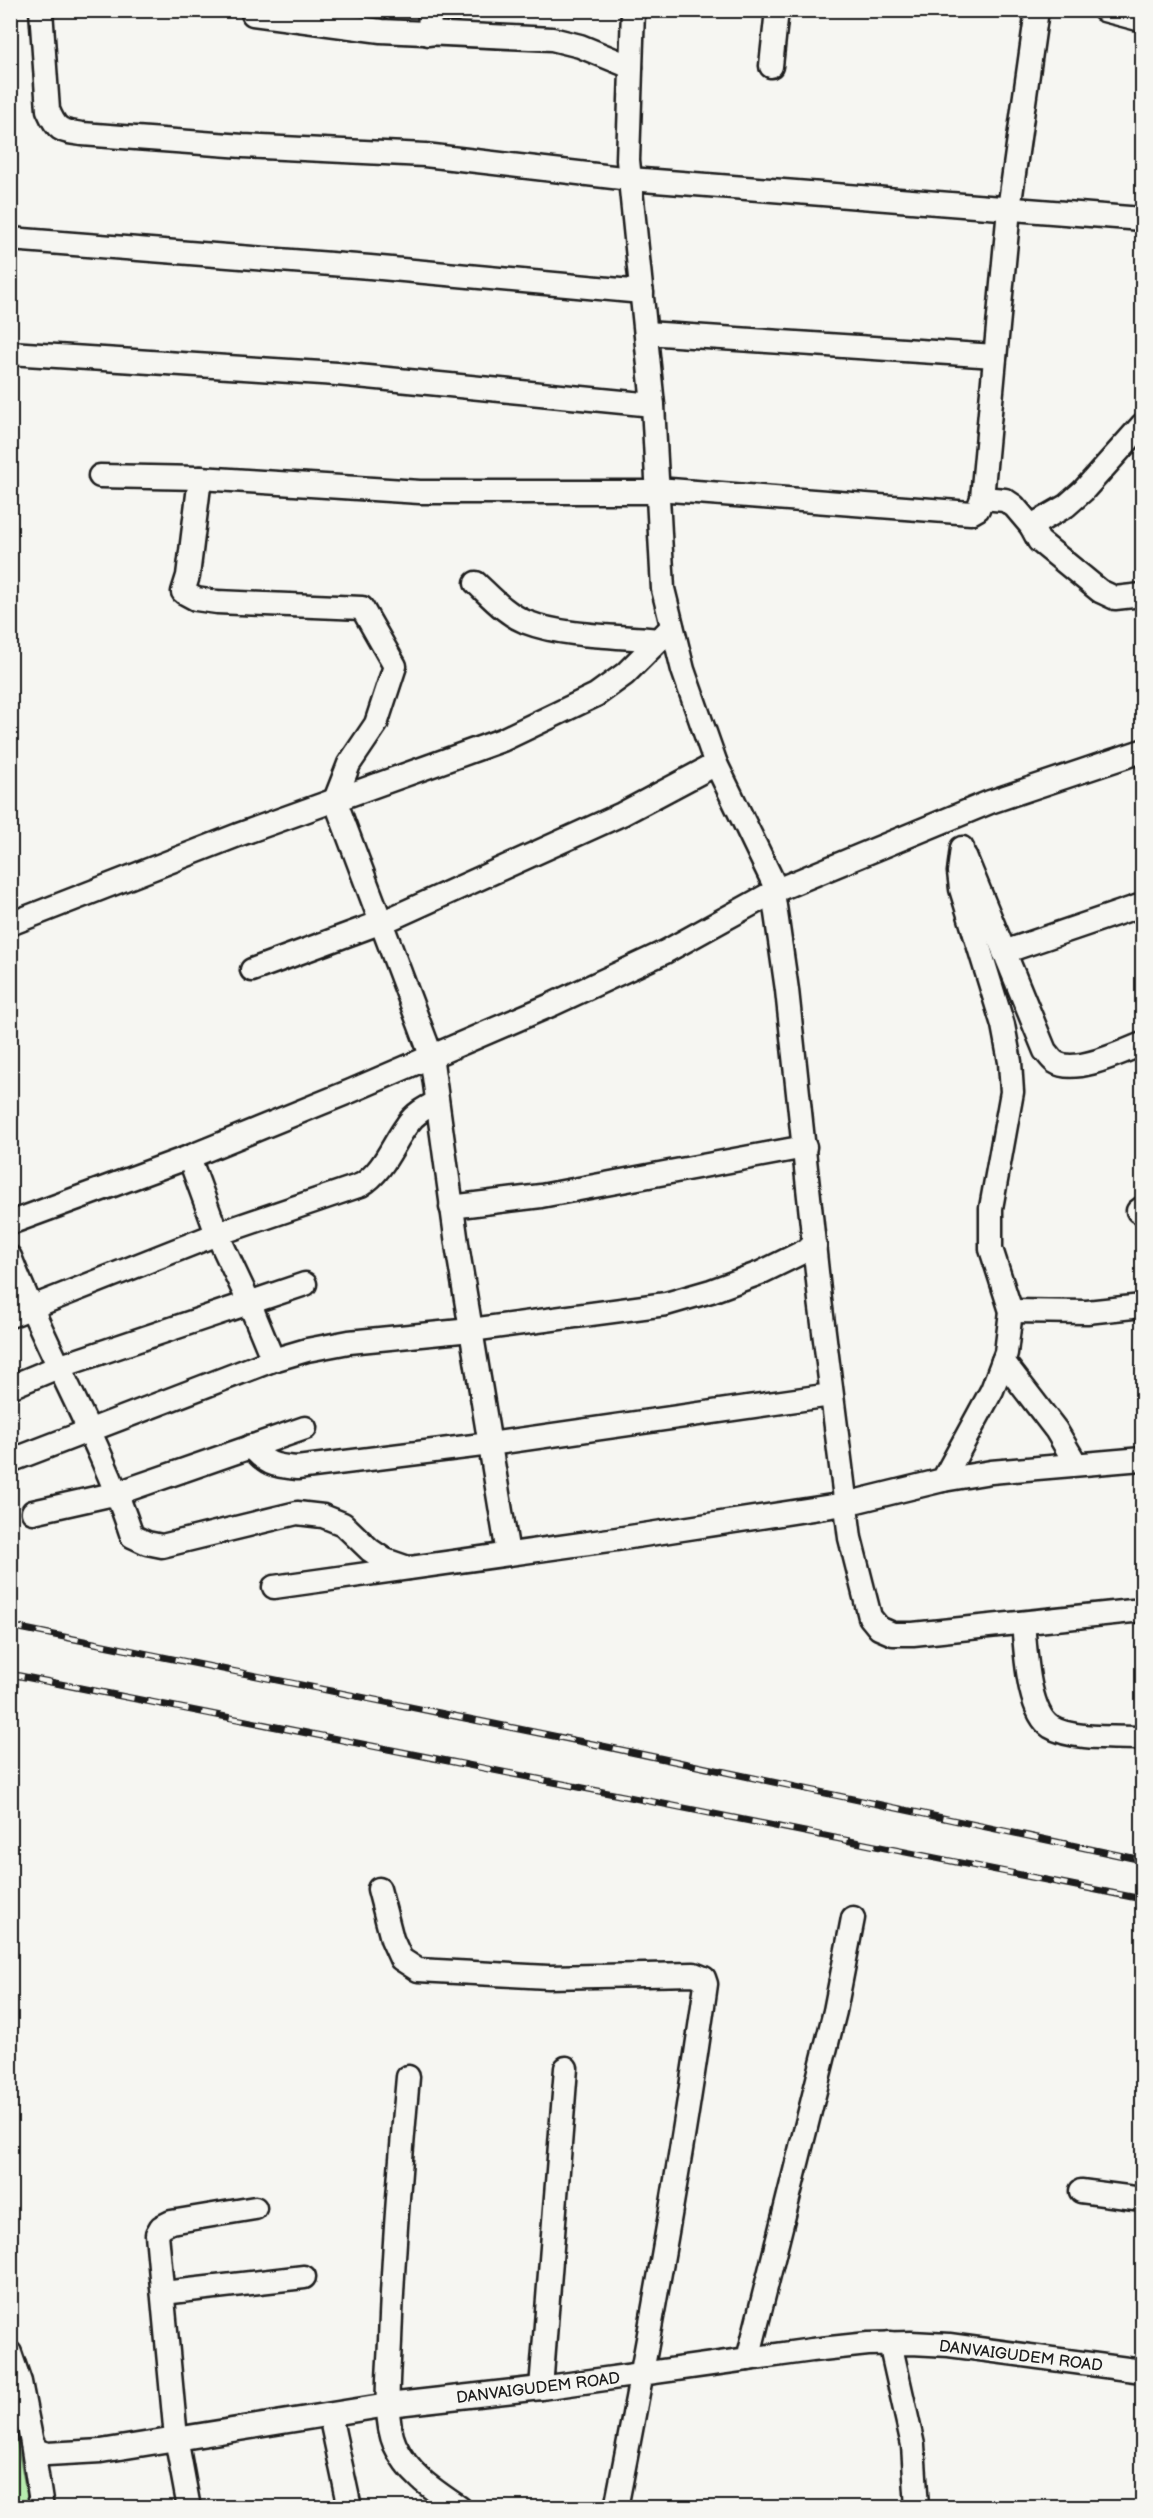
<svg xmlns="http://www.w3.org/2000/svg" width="1153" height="2518" font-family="'Balsamiq Sans',sans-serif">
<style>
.green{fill:#b7ecae;stroke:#6a8465;stroke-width:1.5}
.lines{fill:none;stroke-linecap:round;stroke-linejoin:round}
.minor-casing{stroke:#1c1c1c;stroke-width:27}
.minor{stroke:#f6f6f2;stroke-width:22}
.rail-casing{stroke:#1c1c1c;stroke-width:7}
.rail{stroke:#f6f6f2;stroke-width:4.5;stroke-dasharray:14;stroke-linecap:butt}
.labels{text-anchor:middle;stroke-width:6;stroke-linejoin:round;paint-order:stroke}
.street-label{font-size:16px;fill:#1c1c1c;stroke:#f6f6f2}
</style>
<rect width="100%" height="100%" fill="#f6f6f2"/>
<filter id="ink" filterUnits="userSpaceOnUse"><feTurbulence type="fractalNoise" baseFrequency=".0167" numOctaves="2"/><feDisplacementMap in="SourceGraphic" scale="12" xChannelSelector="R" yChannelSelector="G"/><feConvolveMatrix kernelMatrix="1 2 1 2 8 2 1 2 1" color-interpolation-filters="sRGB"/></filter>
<g filter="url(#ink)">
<polygon class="green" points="11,2409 29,2507 11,2507"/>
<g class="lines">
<g class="minor-casing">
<g id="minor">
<path d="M41,10L48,110C57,131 61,131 82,134L243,146L425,155L630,179L1142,219"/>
<polyline points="633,10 628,160 653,405 663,589 683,670 716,764 777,890"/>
<polyline points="1104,10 1142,20"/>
<polyline points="253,14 381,31 552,39 580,46 631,67"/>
<polyline points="429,34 430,10"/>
<polyline points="771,66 777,10"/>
<polyline points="10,239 370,267 642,292"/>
<polyline points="646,333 995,356"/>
<polyline points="10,353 337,374 653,405"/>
<polyline points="100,476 200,478 420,492 654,492 657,489 971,513 978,509 982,498 1009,209 1037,10"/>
<polyline points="200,478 188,576 183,592 196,599 217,602 362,608 395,666 376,724 349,764 335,800 431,1055 458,1251 508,1554"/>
<polyline points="982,498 1005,500 1014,506 1031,526 1039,541 1100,591 1115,598 1142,595"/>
<polyline points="1031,526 1066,506 1083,491 1142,425"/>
<path d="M476,583C491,597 506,614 526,622C565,637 618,636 659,640"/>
<path d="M965,856L1045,1051C1048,1054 1051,1059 1055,1062C1075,1075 1122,1052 1142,1044"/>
<polyline points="773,892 787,990 820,1300 850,1538 870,1617 879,1628 893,1634 913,1634 1142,1610"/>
<polyline points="10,924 238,835 502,740 596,695 625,674 672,627"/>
<polyline points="1004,952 1142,905"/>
<polyline points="252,970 390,919 622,814 716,764"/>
<polyline points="189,1157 217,1234 249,1302 273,1360"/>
<polyline points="451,1207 541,1196 805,1147"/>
<polyline points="1138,1211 1142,1208"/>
<polyline points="10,1223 189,1157 351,1091 551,1005 665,952 777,890 990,802 1142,751"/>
<path d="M10,1257C47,1352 100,1439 132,1536L147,1543L162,1546L297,1513L323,1516L343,1524L370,1550L385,1560L408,1568"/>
<polyline points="1011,1311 1087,1312 1142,1306"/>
<path d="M10,1316L217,1234L361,1185C384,1171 392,1145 407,1125C414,1114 425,1108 437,1102"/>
<polyline points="1003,1361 1056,1430 1076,1464"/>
<polyline points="10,1387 58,1367 305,1284"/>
<path d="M251,1446C266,1464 273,1466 297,1468L490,1444L831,1395"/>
<polyline points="10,1461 273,1360 307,1350 349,1342 471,1330 666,1304 711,1291 760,1273 815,1246"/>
<polyline points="943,1480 991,1472 1142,1459"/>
<polyline points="33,1512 118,1493 305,1428"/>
<polyline points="274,1587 617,1539 845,1504 943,1480 992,1390 1006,1353 1011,1311 991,1249 991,1208 1012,1092 1010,1062 1003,1025 961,889 959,872 962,848"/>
<path d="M1023,1623C1026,1650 1027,1711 1051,1727C1072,1740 1118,1737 1142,1738"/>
<path d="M379,1889L392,1939L401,1959L418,1970L548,1977L694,1974L704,1978L706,1984C682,2160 650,2334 616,2508"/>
<path d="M408,2077C400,2165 393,2253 390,2341C389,2371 383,2418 395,2445C408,2474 435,2491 460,2508"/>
<polyline points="1081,2191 1142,2199"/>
<polyline points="163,2293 304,2277"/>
<polyline points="890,2343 913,2445 917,2508"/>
<polyline points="10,2353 20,2382 32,2443 38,2451 47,2454 101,2451 388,2405 541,2388 812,2350 868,2344 911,2343 949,2345 1142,2371"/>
<polyline points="748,2359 835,2011 853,1918"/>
<polyline points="541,2388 566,2068"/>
<polyline points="330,2415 350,2508"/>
<polyline points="32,2443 42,2508"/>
<polyline points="189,2508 176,2438 157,2234 161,2227 171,2222 255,2208"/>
</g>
</g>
<use href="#minor" class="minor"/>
<g class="rail-casing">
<g id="rail">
<polyline points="10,1626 593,1744 1142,1860"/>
<polyline points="10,1674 1142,1899"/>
</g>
</g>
<use href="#rail" class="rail"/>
</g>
</g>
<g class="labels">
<g class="street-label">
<text transform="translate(1021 2355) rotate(7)" y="6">DANVAIGUDEM ROAD</text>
<text transform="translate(538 2387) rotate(-7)" y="6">DANVAIGUDEM ROAD</text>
</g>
</g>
<rect width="1153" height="2518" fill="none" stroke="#f6f6f2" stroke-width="36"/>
<rect x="18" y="18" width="1117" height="2482" fill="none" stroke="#1c1c1c" stroke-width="2" filter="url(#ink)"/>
</svg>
